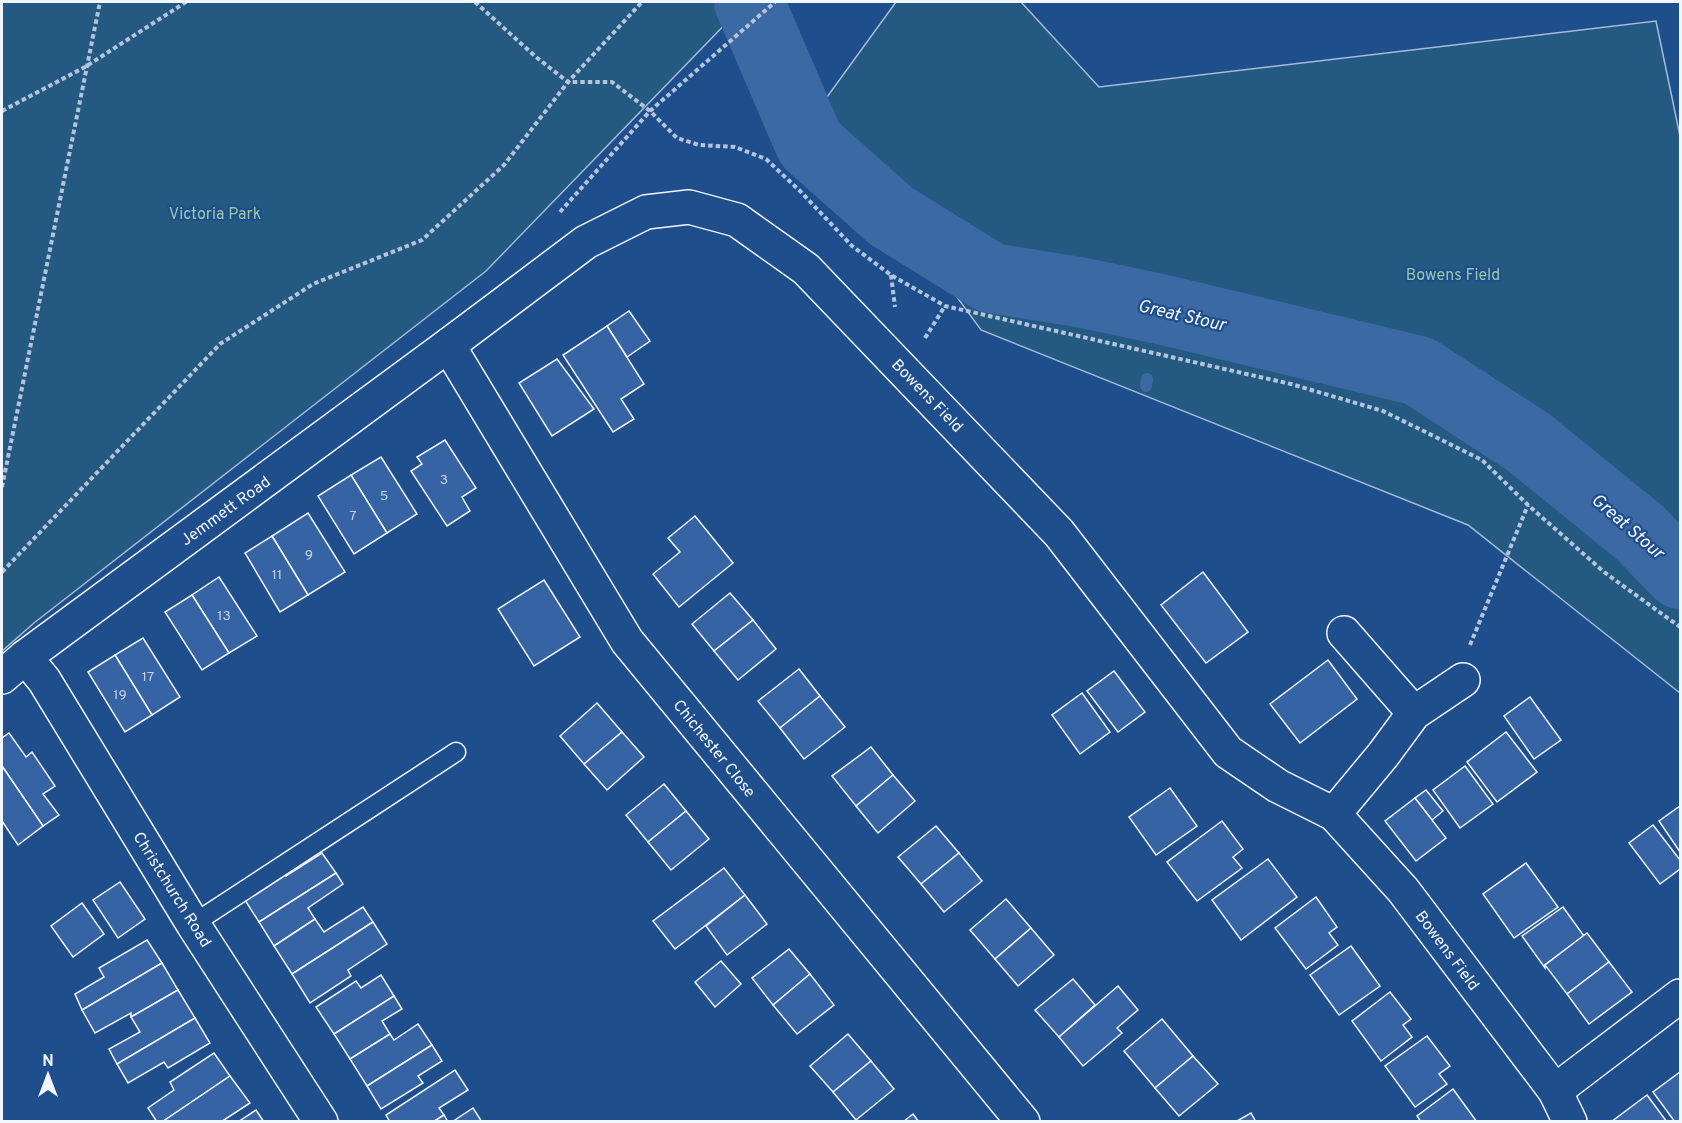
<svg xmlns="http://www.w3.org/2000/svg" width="1682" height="1123" font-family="Overpass,sans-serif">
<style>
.green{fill:#245a82;stroke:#a8bbd7;stroke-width:1.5}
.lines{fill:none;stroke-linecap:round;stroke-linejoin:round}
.stream{stroke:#3b69a3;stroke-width:12}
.river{stroke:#3b69a3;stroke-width:70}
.building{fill:#3563a3;stroke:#f2f6ff;stroke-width:1.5}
.lane-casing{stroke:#f2f6ff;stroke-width:21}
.street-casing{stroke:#f2f6ff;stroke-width:36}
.path{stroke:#b3c4dc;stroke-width:4;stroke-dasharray:4.5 3;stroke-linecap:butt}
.lane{stroke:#1f4e8c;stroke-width:18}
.street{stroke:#1f4e8c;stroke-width:33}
.labels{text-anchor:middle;stroke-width:4.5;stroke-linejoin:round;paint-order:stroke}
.number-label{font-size:14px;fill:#c3d1e8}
.park-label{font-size:16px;fill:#97c8a6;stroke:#1f4e8c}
.street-label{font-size:16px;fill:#f2f6ff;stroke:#1f4e8c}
.water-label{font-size:18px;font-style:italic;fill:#f2f6ff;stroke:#1f4e8c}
</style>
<rect width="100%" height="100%" fill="#1f4e8c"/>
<g class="green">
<polygon points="2,2 731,2 735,14 486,271 34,623 2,651"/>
<polygon points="896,2 1021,2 1099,87 1656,21 1680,136 1680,693 1468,525 981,330 819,108"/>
</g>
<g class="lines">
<g class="stream">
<polyline points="1157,327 1160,309"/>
<polyline points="1146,386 1147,379"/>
</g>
<polyline class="river" points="749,2 810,144 891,216 991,278 1079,292 1160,309 1419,371 1528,442 1639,532 1680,574"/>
</g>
<g class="building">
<polygon points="629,311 650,341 627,357 607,326"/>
<polygon points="607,326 644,384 621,399 634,419 613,432 563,355"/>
<polygon points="557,359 594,409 552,436 519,383"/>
<polygon points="445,440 476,488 462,497 470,511 447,526 411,471 422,464 417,457"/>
<polygon points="381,457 417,514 387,533 351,475"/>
<polygon points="351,475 387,533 354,554 318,496"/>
<polygon points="308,513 345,572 308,595 272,536"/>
<polygon points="695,516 733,563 679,607 653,574 680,552 668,538"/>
<polygon points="272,536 308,595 280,612 245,553"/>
<polygon points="1203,572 1248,632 1206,663 1161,605"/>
<polygon points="219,577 257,636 229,653 192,595"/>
<polygon points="544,580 580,637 534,666 498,609"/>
<polygon points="730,593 753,620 714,651 692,624"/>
<polygon points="192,595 229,653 202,670 165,612"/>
<polygon points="753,620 776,649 738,680 714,651"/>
<polygon points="143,638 180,697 152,715 115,655"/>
<polygon points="115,655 152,715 125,732 88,672"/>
<polygon points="1328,660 1357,699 1300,743 1270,704"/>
<polygon points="799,669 820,696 780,728 758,701"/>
<polygon points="1114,671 1145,712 1118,732 1087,691"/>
<polygon points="1082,693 1110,732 1080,754 1052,715"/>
<polygon points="820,696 845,727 804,759 780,728"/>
<polygon points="1530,697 1561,740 1534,759 1504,716"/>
<polygon points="597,703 622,732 584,764 560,736"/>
<polygon points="622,732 644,757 607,790 584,764"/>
<polygon points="1506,732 1537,772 1497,802 1467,762"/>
<polygon points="9,733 26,757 32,752 55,786 43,794 59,815 43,826 2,766 2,738"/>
<polygon points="871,747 893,775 856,806 832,776"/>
<polygon points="2,766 43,826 18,845 2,821"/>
<polygon points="1465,766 1493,804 1460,828 1433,790"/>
<polygon points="893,775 915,801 878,833 856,806"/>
<polygon points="664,784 686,811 648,842 626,815"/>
<polygon points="1170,788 1197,826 1156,855 1129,817"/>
<polygon points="1426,790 1443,811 1432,820 1415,798"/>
<polygon points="1415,798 1446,838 1416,861 1385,821"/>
<polygon points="1680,806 1680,852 1659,821"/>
<polygon points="686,811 709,839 671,870 648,842"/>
<polygon points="1222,821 1243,849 1233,857 1242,868 1197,901 1167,862"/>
<polygon points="1653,825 1680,860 1680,869 1660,884 1629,843"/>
<polygon points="936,826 959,853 921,884 898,857"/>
<polygon points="322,853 336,873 259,922 243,897 283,871 286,876"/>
<polygon points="959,853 982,881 944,912 921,884"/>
<polygon points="1268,859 1297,897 1241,940 1212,900"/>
<polygon points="1526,863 1558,907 1514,938 1483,894"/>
<polygon points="724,868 745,895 675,949 653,921"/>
<polygon points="336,873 343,884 308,908 315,919 274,946 259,922"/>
<polygon points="120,882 145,919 118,938 93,900"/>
<polygon points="745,895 767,924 727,955 706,926"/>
<polygon points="1316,897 1337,927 1329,933 1338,945 1306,969 1275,928"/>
<polygon points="1006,899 1031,928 995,959 970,930"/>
<polygon points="82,903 104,934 73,957 51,926"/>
<polygon points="363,907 373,922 292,974 274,946 315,919 324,932"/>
<polygon points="1563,907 1584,936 1545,965 1545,968 1522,936"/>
<polygon points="373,922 387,944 348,970 351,976 310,1003 292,974"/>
<polygon points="1031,928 1054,955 1018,986 995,959"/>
<polygon points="1587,933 1609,962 1567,994 1545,965"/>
<polygon points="147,940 162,963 82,1010 75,994 104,977 99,968"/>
<polygon points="1351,946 1380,986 1339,1015 1310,975"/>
<polygon points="789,949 810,974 773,1005 752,978"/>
<polygon points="721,961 741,984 715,1007 695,982"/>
<polygon points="1609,962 1632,992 1589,1024 1567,994"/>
<polygon points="162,963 178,990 131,1017 131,1013 95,1033 82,1010"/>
<polygon points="810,974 834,1005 797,1034 773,1005"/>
<polygon points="381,975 394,996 334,1034 316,1007 356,981 361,988"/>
<polygon points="1073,979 1095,1005 1059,1037 1035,1010"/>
<polygon points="1118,986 1138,1010 1117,1028 1122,1033 1083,1066 1059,1037"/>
<polygon points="178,990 195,1018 117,1064 109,1049 140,1032 131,1017"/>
<polygon points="1390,992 1411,1019 1403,1025 1412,1037 1381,1061 1352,1021"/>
<polygon points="394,996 402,1009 382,1021 390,1034 350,1059 334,1034"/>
<polygon points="195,1018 210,1043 168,1068 164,1062 128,1083 117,1064"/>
<polygon points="1162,1019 1193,1056 1155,1088 1124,1051"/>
<polygon points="418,1024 432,1045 367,1086 350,1059 390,1034 394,1040"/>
<polygon points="848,1034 871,1061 833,1092 810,1066"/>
<polygon points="1427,1036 1450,1066 1439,1074 1447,1084 1415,1107 1385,1066"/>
<polygon points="432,1045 442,1061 418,1076 423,1083 381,1109 367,1086"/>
<polygon points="214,1053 230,1076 162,1122 157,1122 148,1108 174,1090 170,1082"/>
<polygon points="1193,1056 1218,1084 1179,1116 1155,1088"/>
<polygon points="871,1061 894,1089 856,1120 833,1092"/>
<polygon points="455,1070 468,1090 439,1108 444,1115 433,1122 390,1122 386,1115"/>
<polygon points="1680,1072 1680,1122 1675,1122 1653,1092"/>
<polygon points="230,1076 250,1103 221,1122 162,1122"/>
<polygon points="1453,1089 1477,1122 1421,1122 1417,1116"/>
<polygon points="1647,1095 1667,1122 1611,1122"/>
<polygon points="473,1108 482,1122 452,1122"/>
<polygon points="256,1110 264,1122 238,1122"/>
<polygon points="1251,1113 1256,1122 1235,1122"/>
<polygon points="913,1114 919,1122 903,1122"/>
<polygon points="444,1115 448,1122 433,1122"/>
</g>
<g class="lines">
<g class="lane-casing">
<polyline id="lane" points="193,924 456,752"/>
</g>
<g class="street-casing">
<g id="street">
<polyline points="450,344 456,358 627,641 1023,1122"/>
<polyline points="1344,633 1414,713"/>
<polyline points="25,657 44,680 193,924 321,1122"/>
<polyline points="2,677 25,657 450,344 586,242 646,212 689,207 737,220 806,269 1059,533 1228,752 1278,786 1334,814 1403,890 1555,1091 1570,1122"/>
<polyline points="1334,814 1383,755 1414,713 1463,680"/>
<polyline points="1555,1091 1680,996"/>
</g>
</g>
<g class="path">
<polyline points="475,2 536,57 568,82 612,82 650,111 677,138 699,145 735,147 766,159 800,191 852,246 891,275 945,306 1291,384 1383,411 1482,460 1528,505 1604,572 1680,627"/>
<polyline points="2,111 85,67 186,2"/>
<polyline points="560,212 650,111 775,2"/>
<polyline points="891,275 895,307"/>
<polyline points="925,338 945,306"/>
<polyline points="2,487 100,2"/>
<polyline points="2,572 220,344 313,284 422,240 504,165 568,82 642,2"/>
<polyline points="1470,645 1528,505"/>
</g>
<use href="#lane" class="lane"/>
<use href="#street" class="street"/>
</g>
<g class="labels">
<g class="number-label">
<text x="444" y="484">3</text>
<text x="384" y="500">5</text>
<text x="353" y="520">7</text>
<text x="309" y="559">9</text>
<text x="277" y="579">11</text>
<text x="224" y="620">13</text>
<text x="148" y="681">17</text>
<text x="120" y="699">19</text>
</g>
<g class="park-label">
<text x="215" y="219">Victoria Park</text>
<text x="1453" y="280">Bowens Field</text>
</g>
<g class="street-label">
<text transform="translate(928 395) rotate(46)" y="6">Bowens Field</text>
<text transform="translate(225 510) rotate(-36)" y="6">Jemmett Road</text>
<text transform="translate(715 748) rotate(51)" y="6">Chichester Close</text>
<text transform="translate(173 889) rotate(58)" y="6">Christchurch Road</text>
<text transform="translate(1448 950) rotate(53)" y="6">Bowens Field</text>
</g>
<g class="water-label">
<text transform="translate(1182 315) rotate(13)" y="6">Great Stour</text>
<text transform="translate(1628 526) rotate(41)" y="6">Great Stour</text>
</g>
</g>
<rect width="1682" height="1123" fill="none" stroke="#f2f6ff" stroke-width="6"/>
<g transform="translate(48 1075)" stroke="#1f4e8c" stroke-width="4.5" paint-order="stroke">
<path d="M0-4.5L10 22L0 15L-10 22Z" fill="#f2f6ff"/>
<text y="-9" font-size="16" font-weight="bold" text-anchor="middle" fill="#f2f6ff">N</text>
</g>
</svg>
